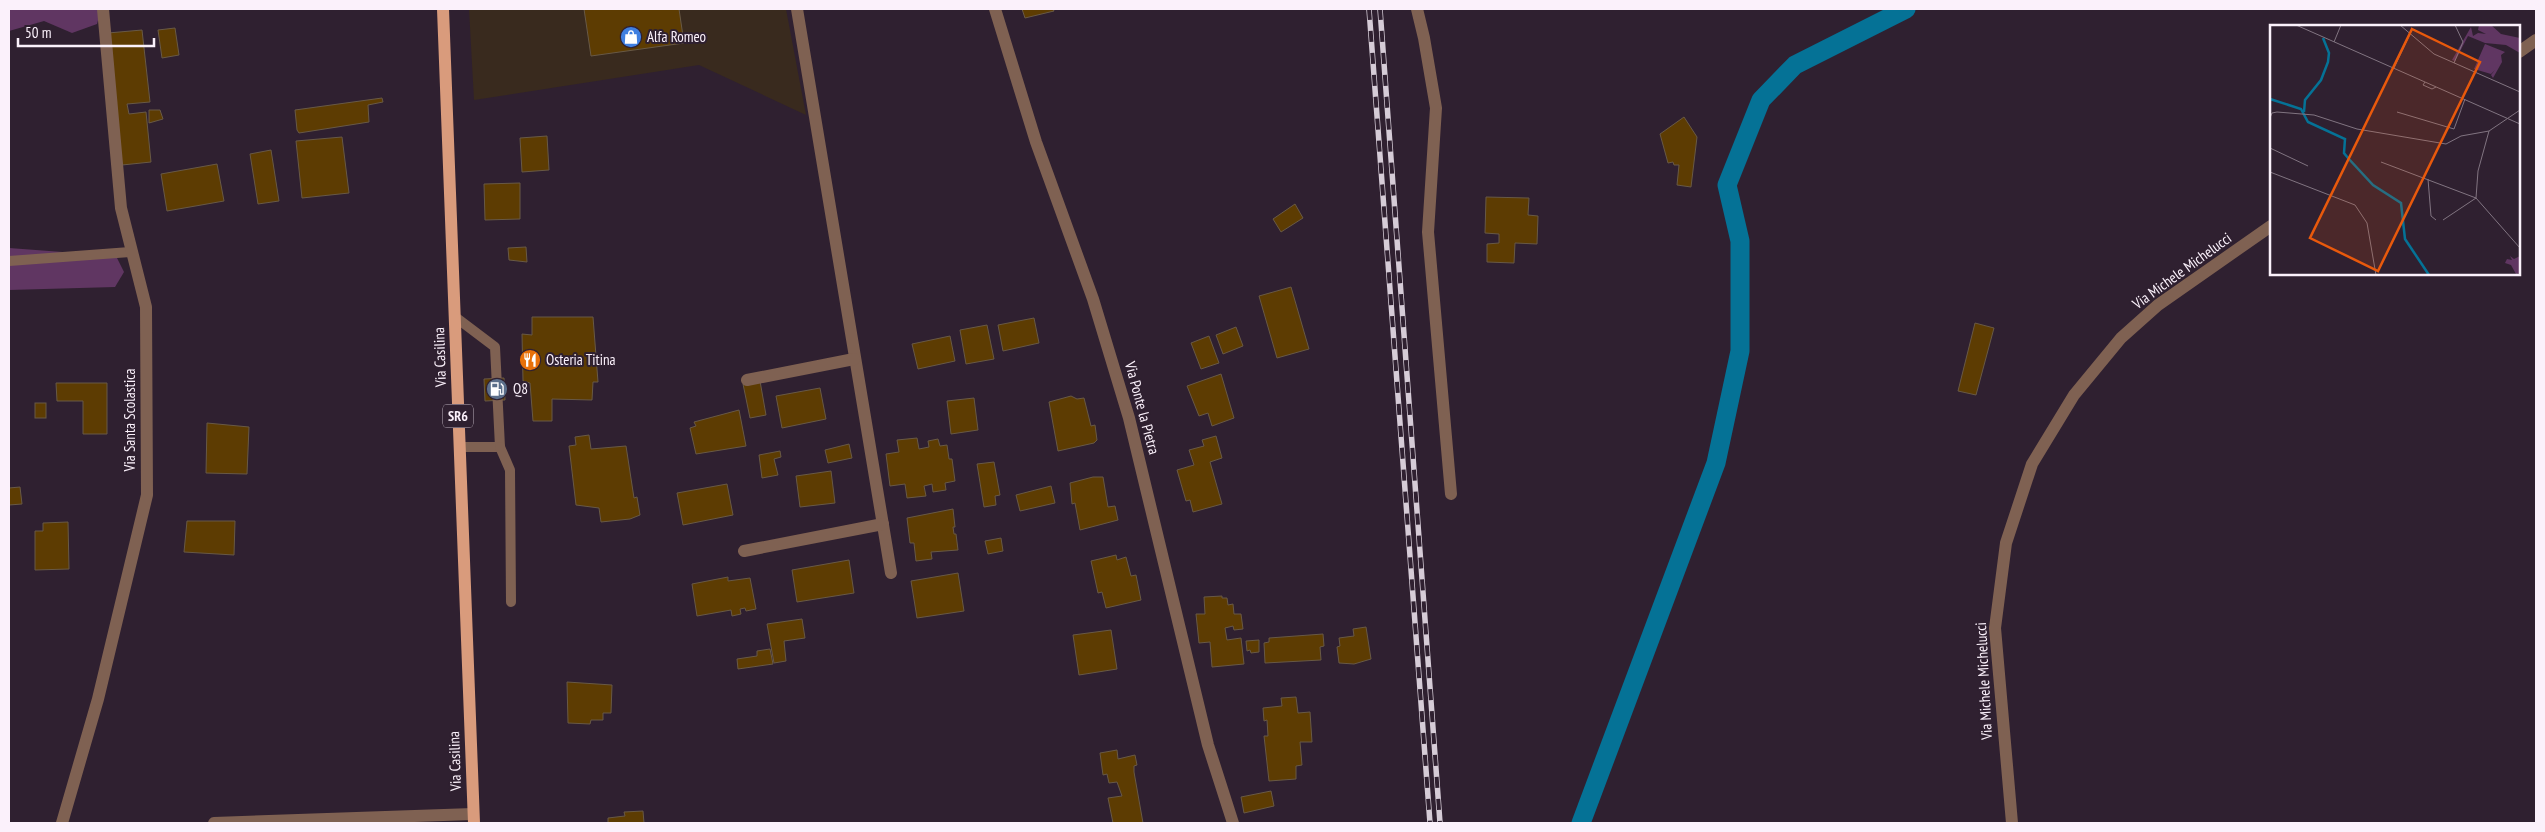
<svg xmlns="http://www.w3.org/2000/svg" width="2545" height="832" font-family="'PT Sans Narrow',sans-serif">
<style>
.commercial{fill:#392a1e}
.green{fill:#603662}
.lines{fill:none;stroke-linecap:round;stroke-linejoin:round}
.canal{stroke:#057296;stroke-width:19}
.building{fill:#5d3c02;stroke:#685946}
.service{stroke:#7f6152;stroke-width:10}
.minor{stroke:#7f6152;stroke-width:12}
.primary{stroke:#d99b7c;stroke-width:12}
.rail-casing{stroke:#d6ccd7;stroke-width:5.5}
.rail{stroke:#2f2030;stroke-width:4;stroke-dasharray:11;stroke-linecap:butt}
.labels{text-anchor:middle;stroke-width:4;stroke-linejoin:round;paint-order:stroke}
.shield{fill:#2f2030;stroke:#beb2be;stroke-width:1}
.shield-label{font-size:14px;font-weight:bold;fill:#fbf1fb}
.poi-label{font-size:15px;fill:#fbf1fb;stroke:#2f2030;text-anchor:start}
.street-label{font-size:15px;fill:#fbf1fb;stroke:#2f2030}
.inset-river{fill:none;stroke:#057296;stroke-width:2.5}
.inset-road{fill:none;stroke:#817481;stroke-width:1}
.view{fill:#e8590c;fill-opacity:0.15;stroke:#e8590c;stroke-width:2.5}
.inset-edge{fill:none;stroke:#fbf1fb;stroke-width:2.5}
</style>
<rect width="100%" height="100%" fill="#2f2030"/>
<polygon class="commercial" points="469,9 786,9 806,115 699,65 474,100"/>
<g class="green">
<polygon points="9,9 101,9 97,24 72,33 44,21 9,31"/>
<polygon points="9,248 116,256 124,272 115,287 9,290"/>
</g>
<g class="lines">
<polyline class="canal" points="1581,823 1716,463 1740,351 1740,241 1727,185 1761,100 1795,65 1906,9"/>
</g>
<g class="building">
<polygon points="584,9 679,9 684,43 591,56"/>
<polygon points="1022,9 1053,9 1054,11 1025,18"/>
<polygon points="175,28 179,55 162,58 158,30"/>
<polygon points="142,30 150,102 127,104 129,114 146,112 151,162 122,165 108,33"/>
<polygon points="382,98 383,102 368,105 369,122 299,133 297,130 295,110"/>
<polygon points="149,110 160,110 163,119 149,123"/>
<polygon points="1684,117 1697,137 1691,187 1677,185 1679,165 1674,165 1673,162 1668,163 1660,134"/>
<polygon points="547,136 549,170 522,172 520,138"/>
<polygon points="342,137 349,193 302,198 296,141"/>
<polygon points="271,150 279,201 258,204 250,154"/>
<polygon points="217,164 224,201 167,211 161,174"/>
<polygon points="520,183 520,219 485,220 484,184"/>
<polygon points="1486,197 1529,198 1528,215 1538,216 1537,244 1515,243 1514,263 1487,262 1487,244 1499,243 1499,234 1485,233"/>
<polygon points="1295,204 1303,218 1281,232 1273,219"/>
<polygon points="526,247 527,262 509,260 508,248"/>
<polygon points="1291,287 1309,349 1277,358 1259,296"/>
<polygon points="532,317 593,317 598,382 593,382 592,400 552,399 552,421 533,421 530,383 523,381 522,334 532,335"/>
<polygon points="1034,318 1039,343 1003,351 998,325"/>
<polygon points="1975,323 1994,328 1976,395 1958,391"/>
<polygon points="987,325 994,359 966,364 960,330"/>
<polygon points="1236,327 1243,346 1223,354 1216,335"/>
<polygon points="950,336 955,361 918,369 912,344"/>
<polygon points="1209,336 1219,363 1201,369 1191,343"/>
<polygon points="1221,374 1234,418 1212,426 1208,413 1199,416 1187,386"/>
<polygon points="504,378 505,400 485,401 484,379"/>
<polygon points="760,381 766,415 750,418 743,384"/>
<polygon points="56,383 107,383 107,434 83,434 83,401 57,401"/>
<polygon points="820,388 826,419 782,428 776,396"/>
<polygon points="1071,396 1077,399 1084,398 1091,426 1095,425 1097,440 1094,443 1058,451 1049,402"/>
<polygon points="974,398 978,430 951,434 947,401"/>
<rect x="35" y="403" width="11" height="15"/>
<polygon points="739,410 746,446 696,454 690,428 696,426 694,422"/>
<polygon points="207,423 249,427 247,474 206,473"/>
<polygon points="589,435 591,449 626,446 634,498 637,497 640,515 630,519 601,522 599,508 576,505 569,446 576,445 575,437"/>
<polygon points="1216,436 1222,458 1210,462 1222,504 1193,512 1190,500 1186,501 1177,470 1194,465 1189,450 1204,446 1202,440"/>
<polygon points="917,438 919,449 929,447 928,441 938,439 940,446 947,445 949,459 952,459 955,481 945,483 946,490 933,492 932,484 924,486 926,496 907,498 905,484 890,486 886,454 899,452 897,440"/>
<polygon points="849,444 852,458 828,463 825,450"/>
<polygon points="780,451 781,457 774,459 778,475 762,478 759,455"/>
<polygon points="994,462 1000,495 995,496 996,505 984,507 977,464"/>
<polygon points="831,471 835,503 800,507 796,476"/>
<polygon points="1093,477 1103,477 1108,507 1115,506 1118,520 1080,530 1075,503 1072,504 1070,483"/>
<polygon points="727,484 733,515 683,525 677,493"/>
<polygon points="1051,486 1055,503 1020,511 1016,495"/>
<polygon points="20,487 22,504 9,505 9,488"/>
<polygon points="953,509 955,527 953,527 954,534 956,534 958,550 931,552 932,559 916,561 914,543 910,543 907,518"/>
<polygon points="187,521 235,521 234,555 184,552"/>
<polygon points="68,522 69,569 35,570 35,531 43,531 43,523"/>
<polygon points="1001,538 1003,551 988,554 985,541"/>
<polygon points="1116,555 1117,560 1126,557 1131,576 1136,575 1141,600 1106,608 1102,592 1098,593 1091,561"/>
<polygon points="849,560 854,593 797,602 792,570"/>
<polygon points="958,573 964,611 917,618 911,581"/>
<polygon points="728,577 728,581 750,578 756,609 746,611 745,608 740,609 741,614 732,616 731,610 697,616 692,584"/>
<polygon points="1222,596 1222,598 1227,598 1228,605 1233,604 1234,614 1241,614 1243,629 1234,630 1233,626 1225,628 1227,640 1241,638 1244,664 1212,667 1210,642 1199,643 1196,614 1205,614 1204,597"/>
<polygon points="802,619 805,638 784,641 786,661 774,663 767,624"/>
<polygon points="1366,627 1371,659 1354,664 1339,663 1337,647 1340,646 1339,638 1354,636 1353,629"/>
<polygon points="1111,630 1117,669 1079,675 1073,635"/>
<polygon points="1323,634 1324,646 1320,647 1321,660 1265,663 1264,643 1269,642 1269,638"/>
<polygon points="1259,640 1259,652 1251,653 1250,650 1247,651 1246,641"/>
<polygon points="770,649 773,664 738,669 737,659 757,656 757,651"/>
<polygon points="567,682 612,685 611,713 603,713 603,720 591,720 590,724 568,723"/>
<polygon points="1296,697 1298,713 1310,712 1312,742 1300,742 1302,765 1296,766 1296,779 1269,781 1264,736 1268,736 1267,720 1264,721 1263,708 1282,706 1281,698"/>
<polygon points="1117,750 1118,759 1135,755 1137,765 1134,766 1134,772 1143,823 1113,823 1108,798 1122,796 1117,782 1109,783 1107,774 1103,775 1100,753"/>
<polygon points="1271,791 1274,806 1244,813 1241,797"/>
<polygon points="643,811 644,823 608,823 608,818 625,816 624,812"/>
</g>
<g class="lines">
<g class="service">
<polyline points="9,261 130,252"/>
<polyline points="454,316 495,347 500,447 459,447"/>
<polyline points="500,447 510,470 511,602"/>
</g>
<g class="minor">
<polyline points="797,9 891,573"/>
<polyline points="995,9 1036,142 1093,299 1129,418 1208,745 1233,823"/>
<polyline points="1417,9 1424,38 1436,108 1428,232 1451,494"/>
<polyline points="2519,52 2536,40"/>
<polyline points="747,380 854,359"/>
<polyline points="744,551 883,524"/>
<polyline points="62,823 98,699 147,495 146,307 121,208 103,9"/>
<polyline points="214,823 473,814"/>
<polyline points="2012,823 1995,628 2006,543 2032,464 2074,395 2121,338 2158,305 2271,226"/>
</g>
<polyline class="primary" points="443,9 474,823"/>
<g class="rail-casing">
<g id="rail">
<polyline points="1369,9 1430,823"/>
<polyline points="1380,9 1440,823"/>
</g>
</g>
<use href="#rail" class="rail"/>
</g>
<defs>
<g id="shop-disc" transform="scale(1.125)"><circle r="9.5" fill="#3f7fe0" stroke="#2f2030"/><path d="M-5-2.5h2.3a2.7 3.5 0 0 1 5.4 0H5L5.5 6h-11ZM-1.5-2.5h3a1.5 2.3 0 0 0-3 0Z" fill="#fff"/></g>
<g id="restaurant-disc" transform="scale(1.125)"><circle r="9.5" fill="#e8710a" stroke="#2f2030"/><path d="M-5-6h1v4h1v-4h1v4h1v-4h1v5L-1.5 .5V6h-2V.5L-5-1ZM5-6V6H3V1.5H1.5Q1.5-4 5-6Z" fill="#fff"/></g>
<g id="fuel-disc" transform="scale(1.125)"><circle r="9.5" fill="#5c6f8a" stroke="#2f2030"/><path d="M-5.5-6h7V0h2V4h1.3V-2.5L3-4.5l.8-.8L6-3V5H2.5V1h-1V6h-7ZM-4.2-4.7v3.2H.2V-4.7Z" fill="#fff"/></g>
</defs>
<g fill-rule="evenodd">
<use href="#shop-disc" x="631" y="37"/>
<use href="#restaurant-disc" x="530" y="360"/>
<use href="#fuel-disc" x="497" y="389"/>
</g>
<g class="labels">
<rect class="shield" x="443" y="404.5" width="30" height="23" rx="4"/>
<g class="shield-label">
<text x="458" y="421">SR6</text>
</g>
<g class="poi-label">
<text x="647" y="42">Alfa Romeo</text>
<text x="546" y="365">Osteria Titina</text>
<text x="513" y="394">Q8</text>
</g>
<g class="street-label">
<text transform="translate(2182 271) rotate(-36)" y="5">Via Michele Michelucci</text>
<text transform="translate(440 357) rotate(-92)" y="5">Via Casilina</text>
<text transform="translate(1142 408) rotate(75)" y="5">Via Ponte la Pietra</text>
<text transform="translate(130 420) rotate(-90)" y="5">Via Santa Scolastica</text>
<text transform="translate(1984 681) rotate(-93)" y="5">Via Michele Michelucci</text>
<text transform="translate(455 761) rotate(-92)" y="5">Via Casilina</text>
</g>
</g>
<g transform="translate(2270 25)">
<rect width="250" height="250" fill="#2f2030"/>
<path d="M209,0H221L231,9L250,13V28L236,20L215,18L198,11L185,36L182,35L201,2L203,11L208,8L216,9L208,5ZM215,19L235,27L231,30L232,37L223,53L221,50L225,45L221,49L204,44ZM240,231L244,234L250,231V248L246,249L241,240L235,238L237,234L242,235Z" fill="#603662"/>
<path class="inset-river" d="M0,74L31,84L38,97L75,114L74,128L78,133L103,160L131,178L135,214L159,250M34,87L35,75L51,55L58,37L59,28L53,13"/>
<path class="inset-road" d="M26,0L250,99M130,0L164,29L250,67M64,17L71,0M184,38L193,17L185,0M124,43L140,9M155,57L153,60L162,64L166,62M127,87L184,104L195,74M0,93L2,88L7,87L44,90L87,104L176,119L191,111L219,106L250,85M219,106L208,146L206,173L250,223M0,123L38,141M111,137L206,173M0,147L85,180L97,198L106,250M158,154L161,191L166,195M173,195L206,173"/>
<path class="view" d="M142,4L210,37L108,246L40,213Z"/>
<rect width="250" height="250" class="inset-edge"/>
</g>
<rect width="2545" height="832" fill="none" stroke="#fbf1fb" stroke-width="20"/>
<path d="M18 38v8h136v-8" fill="none" stroke="#fbf1fb" stroke-width="2.5"/>
<text x="25" y="38" font-size="15" fill="#fbf1fb" stroke="#2f2030" stroke-width="4" paint-order="stroke">50 m</text>
</svg>
